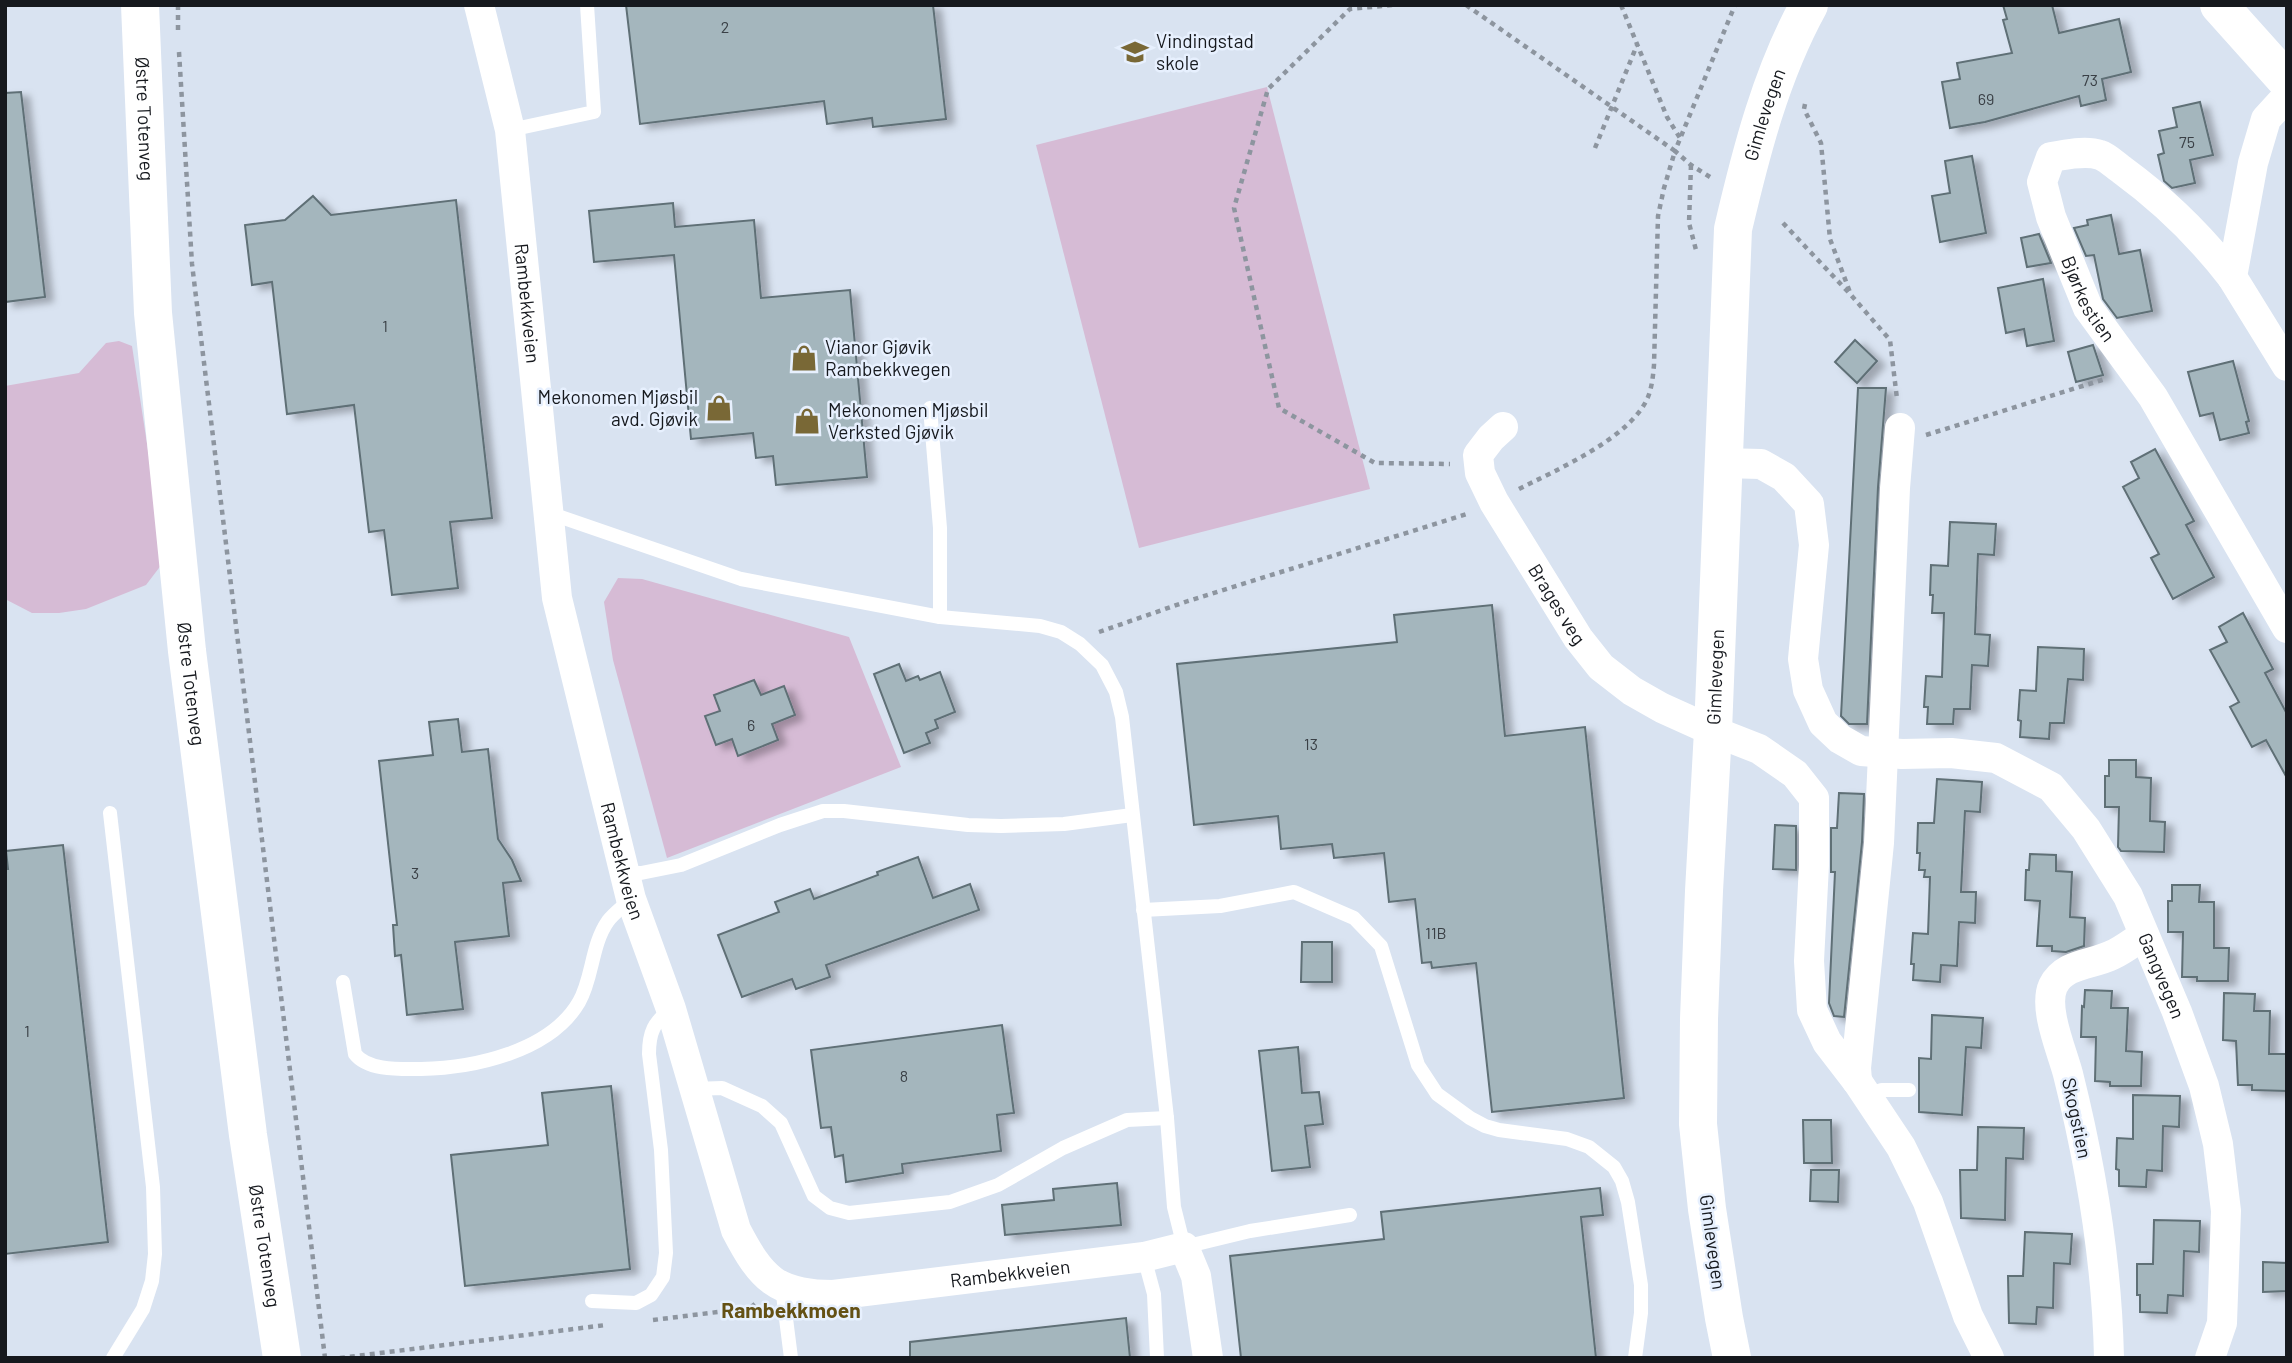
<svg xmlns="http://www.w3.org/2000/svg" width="2292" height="1363" font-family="Barlow,sans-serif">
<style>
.green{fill:#d6bbd5}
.building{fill:#a4b6bd;stroke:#5f6f76;stroke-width:2;filter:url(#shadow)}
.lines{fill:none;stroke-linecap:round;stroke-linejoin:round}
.path{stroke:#8d959f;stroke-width:4.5;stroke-dasharray:5 5;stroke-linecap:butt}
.lane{stroke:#fff;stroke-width:14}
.street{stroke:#fff;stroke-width:30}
.secondary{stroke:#fff;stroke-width:38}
.primary{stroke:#fff;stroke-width:38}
.labels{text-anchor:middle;stroke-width:5;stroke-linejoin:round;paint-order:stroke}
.number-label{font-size:16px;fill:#3a4046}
.poi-label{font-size:19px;fill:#16191e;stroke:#e7f0fe;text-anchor:start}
.street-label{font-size:19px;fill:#16191e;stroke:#e7f0fe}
.neighbourhood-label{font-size:21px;font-weight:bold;fill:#645115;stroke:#e7f0fe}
</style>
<defs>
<filter id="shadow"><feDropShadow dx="8" dy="4.5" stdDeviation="3.5" flood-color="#0004"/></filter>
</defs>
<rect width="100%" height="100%" fill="#d9e3f1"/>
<g class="green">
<polygon points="1267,87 1370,489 1139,548 1036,145"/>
<polygon points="119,341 132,346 157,509 162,564 146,585 86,609 59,613 32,613 5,599 5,386 79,373 106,343"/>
<polygon points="618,578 642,579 849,637 901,767 667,858 613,660 604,602"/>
</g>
<g class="building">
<polygon points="626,5 933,5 946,119 873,127 872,118 827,124 824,101 640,124"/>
<polygon points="2003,5 2052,5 2059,33 2119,19 2131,72 2102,79 2106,100 2081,106 2079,96 1985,122 1950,128 1942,82 1960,79 1957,63 2012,53 2003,20 2007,19"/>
<polygon points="21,92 45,297 5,302 5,93"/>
<polygon points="2200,102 2213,155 2190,160 2195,183 2172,188 2164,181 2158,155 2164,153 2159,131 2177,127 2173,108"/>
<polygon points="1972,156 1986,233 1940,242 1932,196 1950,193 1945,161"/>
<polygon points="313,196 331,215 456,200 492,518 450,522 458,588 392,595 384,530 369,532 354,405 287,414 272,282 252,285 245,225 285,220"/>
<polygon points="673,203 675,227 754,220 761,298 850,290 867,477 776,485 773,456 756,458 753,433 691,439 674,255 594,262 589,211"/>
<polygon points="2111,215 2119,254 2140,250 2152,311 2117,318 2103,299 2094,255 2086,256 2074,228 2088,225 2087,220"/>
<polygon points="2039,234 2051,263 2027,267 2021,238"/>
<polygon points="2043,279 2054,341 2027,346 2024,329 2006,333 1998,288"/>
<polygon points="1855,340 1877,361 1857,383 1835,362"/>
<polygon points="2093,345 2103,375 2076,382 2068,352"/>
<polygon points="2233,361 2249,421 2246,422 2249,433 2220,440 2213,413 2200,416 2188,372"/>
<polygon points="1858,388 1886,388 1878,487 1867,724 1849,724 1841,716"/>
<polygon points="2155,449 2194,521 2186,525 2214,577 2173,599 2151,558 2159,554 2123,487 2139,478 2131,462"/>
<polygon points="1950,522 1996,524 1994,555 1978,554 1975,634 1990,635 1988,666 1972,665 1970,709 1954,709 1953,724 1927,724 1928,707 1924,707 1926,676 1942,677 1944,613 1932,613 1933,595 1930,595 1931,565 1948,566"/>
<polygon points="1492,605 1505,736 1585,727 1624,1098 1492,1112 1476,963 1432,968 1431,962 1422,963 1415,899 1389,902 1384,853 1334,858 1332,844 1281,849 1278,816 1194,825 1177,664 1397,642 1394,615"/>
<polygon points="2243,613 2273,669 2265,673 2287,714 2287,778 2266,740 2252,747 2230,707 2239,702 2210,650 2227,642 2219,627"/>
<polygon points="2038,647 2084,649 2083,680 2068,679 2064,723 2050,723 2049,739 2020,737 2021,721 2018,720 2020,690 2036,691"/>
<polygon points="899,664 906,681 918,676 920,680 940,672 955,712 935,720 938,728 926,733 930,743 904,753 874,674"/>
<polygon points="754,680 761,695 784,686 795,715 772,724 778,740 738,756 732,739 716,745 705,716 720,711 714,695"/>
<polygon points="458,719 462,752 488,749 498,839 512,860 521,881 503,883 509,936 455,942 463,1009 407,1015 401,955 395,956 393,925 397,925 379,761 433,755 429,722"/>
<polygon points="2109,760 2136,760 2136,777 2151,778 2150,821 2165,822 2164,852 2121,851 2118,847 2119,807 2105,807 2105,776 2109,776"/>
<polygon points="1937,779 1982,782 1980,812 1965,811 1961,892 1976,892 1975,923 1959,922 1957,966 1941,965 1940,982 1913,980 1914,964 1911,964 1913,933 1928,934 1930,877 1924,877 1925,870 1919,870 1920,853 1917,853 1918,823 1934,823"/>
<polygon points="1839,793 1864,794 1862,842 1844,1017 1834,1016 1829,1003 1835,872 1831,872 1831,828 1837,828"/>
<polygon points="1775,825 1796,826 1796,870 1773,869"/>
<polygon points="63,845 108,1242 5,1254 5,869 8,869 6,851"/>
<polygon points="2030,854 2056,855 2056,871 2072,872 2070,917 2085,918 2084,946 2066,952 2052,951 2052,946 2037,946 2040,901 2025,900 2026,870 2029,870"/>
<polygon points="918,857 933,898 970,884 979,910 826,965 830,977 796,989 792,979 742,997 718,935 779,912 775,902 810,889 814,899 878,875 877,872"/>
<polygon points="2172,885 2200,885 2199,902 2214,902 2214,948 2229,948 2228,981 2197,981 2197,977 2182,977 2183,932 2168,932 2168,901 2172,901"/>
<polygon points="1302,942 1332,942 1332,982 1301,982"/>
<polygon points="2085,990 2112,991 2111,1008 2128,1008 2126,1051 2142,1052 2141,1086 2110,1086 2110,1082 2095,1081 2096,1037 2081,1037 2082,1006 2084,1007"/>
<polygon points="2224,993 2255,994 2254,1011 2270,1011 2269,1054 2287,1054 2287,1091 2252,1090 2252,1085 2238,1085 2236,1041 2223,1040"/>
<polygon points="1932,1015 1983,1018 1981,1048 1966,1047 1962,1115 1919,1112 1919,1058 1931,1059"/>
<polygon points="1002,1025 1014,1113 997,1115 1001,1151 902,1164 903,1173 846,1182 843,1155 835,1157 831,1127 821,1128 811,1050"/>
<polygon points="1298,1047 1302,1093 1319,1092 1323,1124 1305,1126 1310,1167 1272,1171 1259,1051"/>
<polygon points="611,1086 630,1269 465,1286 451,1155 548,1145 542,1093"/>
<polygon points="2133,1095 2180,1096 2179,1127 2163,1126 2162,1171 2147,1170 2146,1187 2119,1186 2119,1170 2116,1169 2117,1138 2133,1139"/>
<polygon points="1803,1120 1831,1120 1832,1163 1804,1163"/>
<polygon points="1978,1127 2024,1128 2023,1159 2006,1158 2005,1220 1961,1218 1960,1170 1977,1170"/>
<polygon points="1811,1170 1839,1170 1838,1202 1810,1201"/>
<polygon points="1117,1183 1121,1225 1005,1235 1002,1205 1054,1200 1053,1189"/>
<polygon points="1600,1188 1603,1215 1581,1217 1596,1358 1241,1358 1230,1256 1384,1239 1381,1212"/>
<polygon points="2154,1220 2200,1221 2199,1252 2184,1251 2183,1296 2168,1295 2167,1313 2140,1312 2140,1295 2137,1295 2137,1264 2153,1264"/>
<polygon points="2025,1232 2072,1234 2070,1264 2054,1263 2053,1308 2037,1307 2036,1324 2009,1323 2008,1276 2023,1276"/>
<polygon points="2263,1262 2287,1263 2287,1291 2263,1292"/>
<polygon points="1126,1318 1130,1358 910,1358 910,1342"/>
</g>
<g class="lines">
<g class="path">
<polyline points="178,5 178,32"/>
<polyline points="1392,5 1350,9 1268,89 1234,208 1279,408 1375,463 1450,464"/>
<path d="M1466,5L1675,151L1664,188L1658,216L1654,365C1653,376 1652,387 1648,397C1631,438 1556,470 1517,490"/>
<polyline points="1621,5 1667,117 1680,138"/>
<polyline points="179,52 192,264 325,1358"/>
<polyline points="1805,104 1804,109 1821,143 1830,239 1851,295"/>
<polyline points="1595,148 1637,45"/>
<polyline points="1691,165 1689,223 1696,250"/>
<polyline points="1710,177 1691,165 1675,151 1735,5"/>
<polyline points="1783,223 1851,295 1890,340 1897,399"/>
<polyline points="1926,435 2105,379"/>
<polyline points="1099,632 1188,601 1467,514"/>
<polyline points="653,1320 750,1308 755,1304"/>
<polyline points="340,1358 606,1325"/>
</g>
<g class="lane">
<polyline points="510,130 594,112 587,5"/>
<polyline points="930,408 940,528 940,617"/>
<polyline points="549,513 741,579 940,617 1040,626 1061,632 1080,644 1102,665 1116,692 1122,717 1167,1118 1174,1207 1184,1247 1250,1231 1350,1215"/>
<polyline points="110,813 153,1187 155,1254 152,1281 143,1309 113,1358"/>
<polyline points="625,873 641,873 681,865 780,825 823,811 844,811 968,825 1001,826 1064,824 1132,815"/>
<polyline points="1143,910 1220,906 1294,892 1354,918 1381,946 1418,1065 1437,1094 1470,1118 1485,1126 1499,1130 1567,1139 1589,1147 1614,1167 1622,1181 1628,1202 1641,1285 1641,1313 1635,1358"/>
<path d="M343,982L355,1054C368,1071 401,1069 421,1069C473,1068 550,1052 579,1002C593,978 591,945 608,921C614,913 624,906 631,899"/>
<polyline points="694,1089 722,1088 762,1106 781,1123 814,1196 830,1208 849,1213 950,1202 998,1185 1063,1148 1127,1120 1167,1118"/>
<polyline points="1866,1095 1882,1090 1909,1090"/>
<polyline points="1144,1257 1154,1294 1157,1358"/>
<polyline points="782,1287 791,1358"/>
<path d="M592,1301L636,1303L651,1295L663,1277L666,1253L661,1150L649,1054C649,1032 654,1022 671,1009"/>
</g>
<g class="street">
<path id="s1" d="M479,5L510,130L557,598L631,899L671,1009L736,1230C761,1278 776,1295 833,1295L1144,1257L1184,1247L1196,1276L1208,1358"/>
<polyline points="2287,96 2266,119 2253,163 2232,277 2287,366"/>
<path id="s2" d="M2232,277C2201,237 2163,200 2122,170C2116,166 2107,157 2100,155C2085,150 2065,155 2051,157L2042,182L2051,217L2088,308L2153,397L2287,628"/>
<path id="s3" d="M1503,427L1491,438L1478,455L1480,473L1494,502L1578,638L1601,667L1632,691L1662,708L1713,731L1759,749L1795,774L1814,798V865L1809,961L1812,1010L1827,1042L1857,1081L1901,1147L1928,1202L1968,1316L1989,1358"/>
<path id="s4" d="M1722,463L1761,464L1784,477L1809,504L1814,545L1803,659L1808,690L1823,723L1840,739L1861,751L1902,754L1951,753L1996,758L2051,787L2086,829L2128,896L2177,1012L2204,1086L2218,1144L2226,1211L2222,1323L2210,1358"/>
<polyline points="1857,1081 1856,1068 1879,843 1895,488 1900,428"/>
<path d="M2109,1358C2107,1262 2091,1166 2068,1074C2062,1051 2043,1008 2053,986C2064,963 2092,965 2112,955C2123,950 2133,942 2144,935"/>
</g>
<g class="secondary">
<polyline points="2219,5 2287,81"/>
<path id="s5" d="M1732,1358L1724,1318L1707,1209L1698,1124L1699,1019L1704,891L1713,731L1733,229C1751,152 1771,74 1809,5"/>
</g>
<path class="primary" id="s6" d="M140,5L153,313L187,651L248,1135L282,1358"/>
</g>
<defs>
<g id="school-bare" transform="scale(2.1)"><path d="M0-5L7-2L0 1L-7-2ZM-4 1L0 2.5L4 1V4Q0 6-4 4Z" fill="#796836" stroke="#e7f0fe" stroke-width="2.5" paint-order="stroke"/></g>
<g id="shop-bare" transform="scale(2.1)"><path d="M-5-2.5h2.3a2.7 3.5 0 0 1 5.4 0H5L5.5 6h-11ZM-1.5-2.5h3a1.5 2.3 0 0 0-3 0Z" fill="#796836" stroke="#e7f0fe" stroke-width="2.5" paint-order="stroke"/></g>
</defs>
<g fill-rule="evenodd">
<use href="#school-bare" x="1135" y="52"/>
<use href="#shop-bare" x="804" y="358"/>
<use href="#shop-bare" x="719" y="408"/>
<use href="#shop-bare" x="807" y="421"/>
</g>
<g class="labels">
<g class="number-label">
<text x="725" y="33">2</text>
<text x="2090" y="86">73</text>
<text x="1986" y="105">69</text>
<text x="2187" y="148">75</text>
<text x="385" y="332">1</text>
<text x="751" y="731">6</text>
<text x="1311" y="750">13</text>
<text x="415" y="879">3</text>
<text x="1436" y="939">11B</text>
<text x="27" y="1037">1</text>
<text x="904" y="1082">8</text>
</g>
<g class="poi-label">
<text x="1156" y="48">Vindingstad<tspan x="1156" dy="22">skole</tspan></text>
<text x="825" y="354">Vianor Gjøvik<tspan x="825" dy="22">Rambekkvegen</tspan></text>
<text x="698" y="404" text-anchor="end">Mekonomen Mjøsbil<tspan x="698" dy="22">avd. Gjøvik</tspan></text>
<text x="828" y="417">Mekonomen Mjøsbil<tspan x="828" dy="22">Verksted Gjøvik</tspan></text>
</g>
<g class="street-label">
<text dy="7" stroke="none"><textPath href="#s5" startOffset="1251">Gimlevegen</textPath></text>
<text dy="7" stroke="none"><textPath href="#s6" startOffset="114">Østre Totenveg</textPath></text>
<text dy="7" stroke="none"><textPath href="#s2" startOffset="383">Bjørkestien</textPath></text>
<text dy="7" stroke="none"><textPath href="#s1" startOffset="303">Rambekkveien</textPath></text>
<text dy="7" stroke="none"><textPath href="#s3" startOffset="208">Brages veg</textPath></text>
<text dy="7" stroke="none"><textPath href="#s5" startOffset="684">Gimlevegen</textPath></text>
<text dy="7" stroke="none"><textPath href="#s6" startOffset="681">Østre Totenveg</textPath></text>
<text dy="7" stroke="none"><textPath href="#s1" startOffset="870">Rambekkveien</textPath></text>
<text dy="7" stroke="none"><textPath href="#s4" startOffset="791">Gangvegen</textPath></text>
<text transform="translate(2077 1118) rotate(78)" y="7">Skogstien</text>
<text transform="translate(1713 1242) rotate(82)" y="7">Gimlevegen</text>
<text dy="7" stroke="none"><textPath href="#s6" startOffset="1248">Østre Totenveg</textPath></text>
<text dy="7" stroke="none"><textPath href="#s1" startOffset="1561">Rambekkveien</textPath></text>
</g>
<g class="neighbourhood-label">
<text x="791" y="1318">Rambekkmoen</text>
</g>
</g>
<rect width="2292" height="1363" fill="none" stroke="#16191e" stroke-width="14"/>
</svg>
